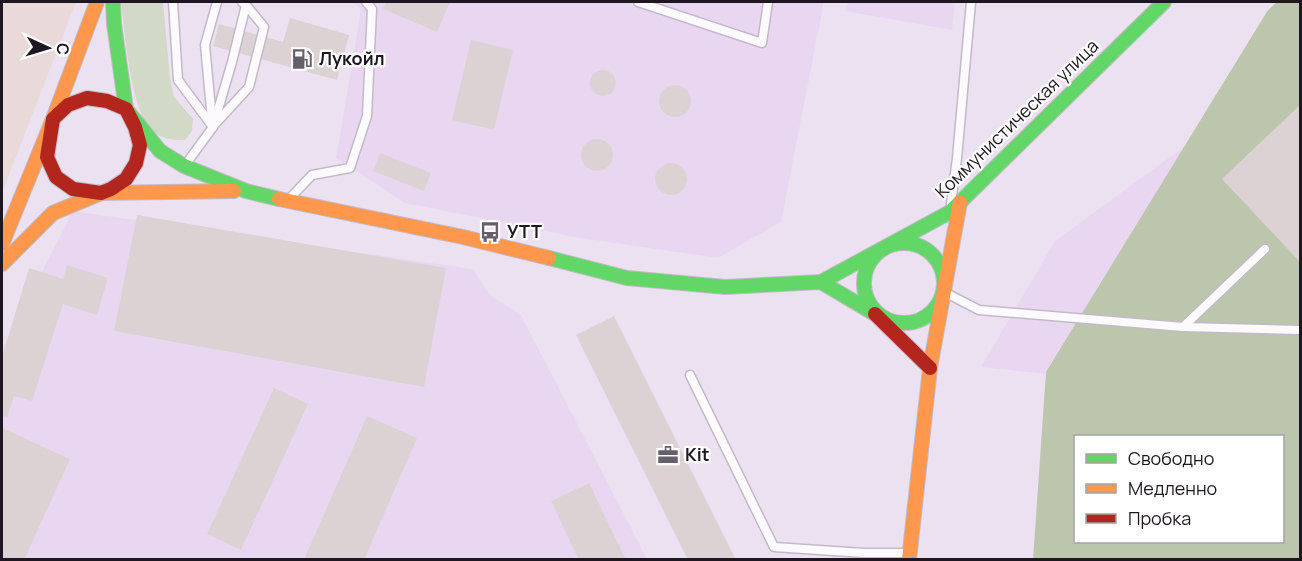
<svg xmlns="http://www.w3.org/2000/svg" width="1302" height="561" font-family="Manrope,sans-serif">
<style>
.commercial{fill:#e9dad9}
.built{fill:#e9d7f2}
.green{fill:#d2d9c7}
.forest{fill:#bcc6ad;fill-rule:evenodd}
.building{fill:#dcd2d4}
.lines{fill:none;stroke-linecap:round;stroke-linejoin:round}
.lane-casing{stroke:#c3bac7;stroke-width:11}
.fast-casing{stroke:#c3bac7;stroke-width:16}
.slow-casing{stroke:#c3bac7;stroke-width:16}
.jam-casing{stroke:#c3bac7;stroke-width:16}
.lane{stroke:#fcfafd;stroke-width:8}
.fast{stroke:#63d668;stroke-width:14}
.slow{stroke:#ff974d;stroke-width:14}
.jam{stroke:#b3261e;stroke-width:14}
.labels{text-anchor:middle;stroke-width:4.5;stroke-linejoin:round;paint-order:stroke}
.poi-label{font-size:18px;font-weight:bold;fill:#1e1721;stroke:#fff;text-anchor:start}
.street-label{font-size:18px;fill:#1e1721;stroke:#fff}
</style>
<rect width="100%" height="100%" fill="#ece1f1"/>
<polygon class="commercial" points="2,2 76,2 2,193"/>
<g class="built">
<polygon points="353,2 824,2 781,222 718,258 574,237 405,203 336,158 361,10"/>
<polygon points="847,2 955,2 952,30 845,11"/>
<polygon points="1300,62 1300,402 981,367 1055,241"/>
<polygon points="73,211 472,269 491,296 521,315 647,559 2,559 2,350"/>
</g>
<path class="green" d="M121,2H163L170,79L174,97L193,119L192,131L185,140C174,140 164,140 154,132C130,113 125,32 121,2Z"/>
<path class="forest" d="M1277,2H1300V559L1033,560L1046,372L1268,10ZM1076,436H1282V542H1076Z"/>
<g class="building">
<polygon points="386,2 450,2 437,32 383,9"/>
<polygon points="290,18 349,35 337,80 213,46 219,24 283,42"/>
<polygon points="471,40 513,50 494,130 452,120"/>
<circle cx="603" cy="83" r="13"/>
<circle cx="675" cy="101" r="16"/>
<polygon points="1300,105 1300,262 1222,179"/>
<circle cx="597" cy="155" r="16"/>
<polygon points="380,153 431,173 424,191 373,171"/>
<circle cx="671" cy="179" r="16"/>
<polygon points="137,215 446,268 424,387 114,331"/>
<polygon points="67,265 108,278 97,315 63,304 32,401 14,396 7,417 2,416 2,357 29,268 63,279"/>
<polygon points="614,316 736,560 688,560 576,335"/>
<polygon points="274,388 308,404 241,550 207,534"/>
<polygon points="367,416 417,438 364,560 304,560"/>
<polygon points="2,428 70,459 24,560 2,560"/>
<polygon points="589,483 626,560 579,560 551,501"/>
</g>
<g class="lines">
<g class="lane-casing">
<g id="lane">
<polyline points="173,2 178,80 213,127"/>
<polyline points="638,2 762,43 768,2"/>
<polyline points="212,120 205,45 217,2"/>
<polyline points="215,124 249,87 264,27 246,5"/>
<polyline points="186,164 213,127 232,62 246,5 242,2"/>
<polyline points="291,197 312,175 350,168 367,116 372,9 366,2"/>
<polyline points="951,204 957,158 971,2"/>
<polyline points="946,293 979,310 1183,327 1300,330"/>
<polyline points="1183,327 1265,249"/>
<polyline points="690,375 774,547 864,553 909,553"/>
</g>
</g>
<g class="fast-casing">
<g id="fast">
<polyline points="113,2 114,24 126,109 160,151 184,166 246,191 279,199"/>
<circle cx="904" cy="283" r="40"/>
<polyline points="549,258 627,278 725,287 821,282 875,314"/>
<polyline points="821,282 950,212 1164,2"/>
</g>
</g>
<g class="slow-casing">
<g id="slow">
<polyline points="279,199 463,237 549,258"/>
<polyline points="2,244 53,119 97,2"/>
<polyline points="2,264 53,213 101,193 234,191"/>
<polyline points="909,560 930,368 960,202"/>
</g>
</g>
<g class="jam-casing">
<g id="jam">
<polygon points="87,98 107,101 126,109 135,127 140,145 136,163 126,179 111,189 101,193 73,189 56,177 47,157 53,119 68,105"/>
<polyline points="875,314 930,368"/>
</g>
</g>
<use href="#lane" class="lane"/>
<use href="#fast" class="fast"/>
<use href="#slow" class="slow"/>
<use href="#jam" class="jam"/>
</g>
<defs>
<g id="fuel-bare" transform="scale(1.62)"><path d="M-5.5-6h7V0h2V4h1.3V-2.5L3-4.5l.8-.8L6-3V5H2.5V1h-1V6h-7ZM-4.2-4.7v3.2H.2V-4.7Z" fill="#665e6a" stroke="#fff" stroke-width="2.5" paint-order="stroke"/></g>
<g id="bus-bare" transform="scale(1.62)"><path d="M-5-6H5V4H4V6H2V4H-2V6H-4V4H-5ZM-3.5-4V0h7V-4ZM-3.5 1.2v1.5H-2V1.2ZM2 1.2v1.5H3.5V1.2Z" fill="#665e6a" stroke="#fff" stroke-width="2.5" paint-order="stroke"/></g>
<g id="office-bare" transform="scale(1.62)"><path d="M-6-3h4V-5.5h4V-3h4V5H-6ZM-1-4.5V-3h2v-1.5ZM-6 0V1H6V0Z" fill="#665e6a" stroke="#fff" stroke-width="2.5" paint-order="stroke"/></g>
</defs>
<g fill-rule="evenodd">
<use href="#fuel-bare" x="302" y="59"/>
<use href="#bus-bare" x="490" y="232"/>
<use href="#office-bare" x="668" y="455"/>
</g>
<g class="labels">
<g class="poi-label">
<text x="319" y="65">Лукойл</text>
<text x="507" y="238">УТТ</text>
<text x="685" y="461">Kit</text>
</g>
<g class="street-label">
<text transform="translate(1017 119) rotate(-44)" y="6">Коммунистическая улица</text>
</g>
</g>
<rect width="1302" height="561" fill="none" stroke="#1e1721" stroke-width="6"/>
<rect x="1074" y="435" width="210" height="108" fill="#ffffff" stroke="#a5a2a6" stroke-width="1.5"/>
<rect x="1086" y="454" width="30" height="9" fill="#63d668" stroke="#a5a2a6" stroke-width="1.5"/>
<text x="1128" y="465" font-size="18" fill="#1e1721">Свободно</text>
<rect x="1086" y="484" width="30" height="9" fill="#ff974d" stroke="#a5a2a6" stroke-width="1.5"/>
<text x="1128" y="495" font-size="18" fill="#1e1721">Медленно</text>
<rect x="1086" y="514" width="30" height="9" fill="#b3261e" stroke="#a5a2a6" stroke-width="1.5"/>
<text x="1128" y="525" font-size="18" fill="#1e1721">Пробка</text>
<g transform="translate(48 48) rotate(94)" stroke="#ffffff" stroke-width="4.5" paint-order="stroke">
<path d="M0-4.5L10 22L0 15L-10 22Z" fill="#1e1721"/>
<text y="-9" font-size="16" font-weight="bold" text-anchor="middle" fill="#1e1721">С</text>
</g>
</svg>
